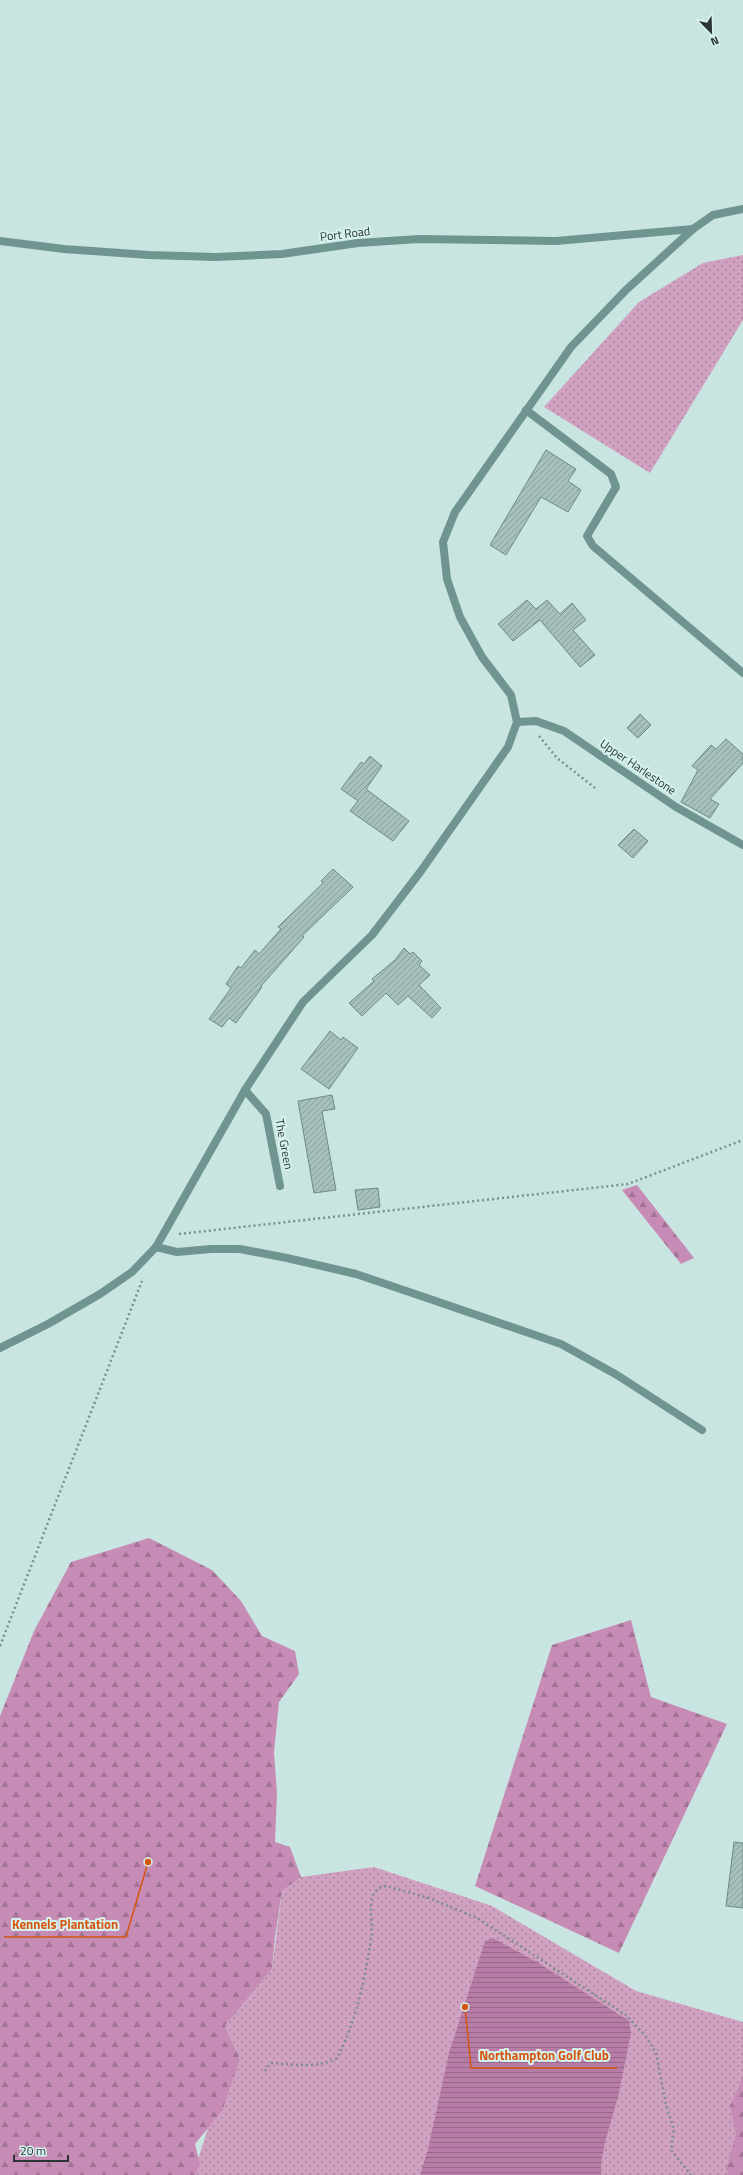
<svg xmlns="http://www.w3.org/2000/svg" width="743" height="2175" font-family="'Titillium Web',sans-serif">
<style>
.grass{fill:url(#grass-dots)}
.forest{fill:url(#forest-firs)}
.water{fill:url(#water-rules)}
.building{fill:url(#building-hatch);stroke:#708b87}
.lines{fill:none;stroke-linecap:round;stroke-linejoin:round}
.path{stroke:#7b8f8c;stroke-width:2.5;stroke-dasharray:2 3;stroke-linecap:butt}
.service{stroke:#70948f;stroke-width:8}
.minor{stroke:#70948f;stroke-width:8}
.tertiary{stroke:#70948f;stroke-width:8}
.labels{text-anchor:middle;stroke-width:4;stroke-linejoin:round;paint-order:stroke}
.street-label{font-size:12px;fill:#2b3634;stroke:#d6f2ee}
.leader{fill:none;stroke:#d55610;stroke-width:1.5}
.callout-dot{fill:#d55610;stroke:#d6f2ee;stroke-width:1.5}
.callout-label{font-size:13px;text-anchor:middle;font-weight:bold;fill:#d55610;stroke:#d6f2ee;stroke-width:4;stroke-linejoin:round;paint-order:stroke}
</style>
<defs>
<pattern id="grass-dots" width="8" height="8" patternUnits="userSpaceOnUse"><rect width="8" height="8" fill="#d1a1c2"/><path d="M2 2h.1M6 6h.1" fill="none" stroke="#aa849e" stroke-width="1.8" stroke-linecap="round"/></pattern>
<pattern id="forest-firs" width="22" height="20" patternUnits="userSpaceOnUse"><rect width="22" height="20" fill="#c78cb6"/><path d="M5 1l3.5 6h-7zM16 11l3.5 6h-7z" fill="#a27395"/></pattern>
<pattern id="water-rules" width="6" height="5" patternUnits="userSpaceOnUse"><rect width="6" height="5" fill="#b77da7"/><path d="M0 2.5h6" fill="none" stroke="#956789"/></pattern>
<pattern id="building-hatch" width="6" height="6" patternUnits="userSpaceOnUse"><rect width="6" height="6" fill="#a6c1bd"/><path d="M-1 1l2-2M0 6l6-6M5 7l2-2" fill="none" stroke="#879e9a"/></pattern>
</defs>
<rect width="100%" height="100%" fill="#c9e5e1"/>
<g class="grass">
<polygon points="743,255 743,320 650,473 544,407 639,302 703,263"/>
<polygon points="374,1867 492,1906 636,1991 743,2022 743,2175 193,2175 208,2128 240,2059 225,2026 272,1969 282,1891 301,1877"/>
</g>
<g class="forest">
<polygon points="637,1185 694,1258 681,1264 622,1190"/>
<polygon points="149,1538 212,1570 241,1601 262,1636 295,1651 299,1674 279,1702 274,1752 277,1793 275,1842 290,1847 301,1877 282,1891 275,1937 272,1969 225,2026 240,2059 222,2111 195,2144 200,2164 196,2175 0,2175 0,1716 34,1631 71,1562"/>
<polygon points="631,1620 651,1697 727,1724 619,1953 475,1886 552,1645"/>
<polygon points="743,2077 743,2175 728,2175 726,2168 736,2135 730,2106"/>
</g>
<polygon class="water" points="493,1938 537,1962 629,2021 631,2033 619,2093 605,2142 601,2164 601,2175 420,2175 428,2149 449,2053 485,1941"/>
<g class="building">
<polygon points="546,450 576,469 568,481 581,490 568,512 541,497 506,555 490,545"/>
<polygon points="527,600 536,609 547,600 560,614 572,603 586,620 573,630 595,655 580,667 540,620 513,641 498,624"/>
<polygon points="640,714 651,725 638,738 627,728"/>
<polygon points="726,739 743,754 743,763 710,799 719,804 710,818 681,802 698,770 692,766 711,745 716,749"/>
<polygon points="370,756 382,766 366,789 409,821 393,841 350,811 358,801 341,789 361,762 364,764"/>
<polygon points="634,829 648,841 633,858 618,845"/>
<polygon points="333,869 353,887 302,936 304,937 261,986 262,987 236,1023 229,1018 222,1027 209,1019 231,988 226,984 238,966 241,968 255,950 259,954 281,929 278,927 323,883 321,881"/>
<polygon points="404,948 410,954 413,952 422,961 419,965 430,975 419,985 441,1008 432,1018 408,996 398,1005 386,993 362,1016 349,1003 374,981 372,979 395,960"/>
<polygon points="330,1031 341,1040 343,1037 358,1048 329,1089 301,1069"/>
<polygon points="332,1095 335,1109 322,1111 336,1190 314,1193 298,1101"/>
<polygon points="378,1188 380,1207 358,1210 355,1190"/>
<polygon points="734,1842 743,1843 743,1908 726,1906"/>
</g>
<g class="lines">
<g class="path">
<polyline points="539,736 557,758 595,788"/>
<polyline points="179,1234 628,1184 743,1140"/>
<polyline points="0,1646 142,1281"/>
<path d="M265,2071L271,2063C293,2064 317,2069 337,2058C356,2022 365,1979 371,1939C374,1925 368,1911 373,1896C375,1890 380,1887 386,1886L429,1898L477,1918L626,2015L645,2035L656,2053L666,2105L674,2129L671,2150L691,2175"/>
</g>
<g class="service">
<polyline points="245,1090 266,1114 280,1186"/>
<polyline points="156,1247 177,1252 211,1249 240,1249 287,1258 356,1274 427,1298 561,1344 617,1375 702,1430"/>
</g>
<g class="minor">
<polyline points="526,410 611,474 616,487 587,536 593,546 743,673"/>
<polyline points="517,722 536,721 564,731 676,807 743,845"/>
<polyline points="0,1348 48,1324 100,1294 132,1272 156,1247 245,1090 303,1002 372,935 421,871 508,747 517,722 511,695 482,657 460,617 447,579 443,542 455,512 571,347 626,290 693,229"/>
</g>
<polyline class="tertiary" points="0,241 64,249 149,255 216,257 282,254 358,243 419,239 556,241 693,229 713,215 743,209"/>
</g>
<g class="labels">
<g class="street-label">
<text transform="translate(345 234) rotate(-7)" y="4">Port Road</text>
<text transform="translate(638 767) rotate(34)" y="4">Upper Harlestone</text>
<text transform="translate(284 1144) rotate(79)" y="4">The Green</text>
</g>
</g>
<path class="leader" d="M148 1862L126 1937H4M465 2007L471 2068H617"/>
<g class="callout-dot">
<circle cx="148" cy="1862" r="4"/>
<circle cx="465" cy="2007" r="4"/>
</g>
<g class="callout-label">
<text x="65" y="1929">Kennels Plantation</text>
<text x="544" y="2060">Northampton Golf Club</text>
</g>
<g transform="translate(711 32) rotate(157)" stroke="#d6f2ee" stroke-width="3" paint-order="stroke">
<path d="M0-3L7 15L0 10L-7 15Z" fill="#2b3634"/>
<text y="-6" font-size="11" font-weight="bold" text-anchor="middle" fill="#2b3634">N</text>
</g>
<path d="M14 2155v6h54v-6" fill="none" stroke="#2b3634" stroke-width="2"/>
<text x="20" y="2155" font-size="12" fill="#2b3634" stroke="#d6f2ee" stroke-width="3" paint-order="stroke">20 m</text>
</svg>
